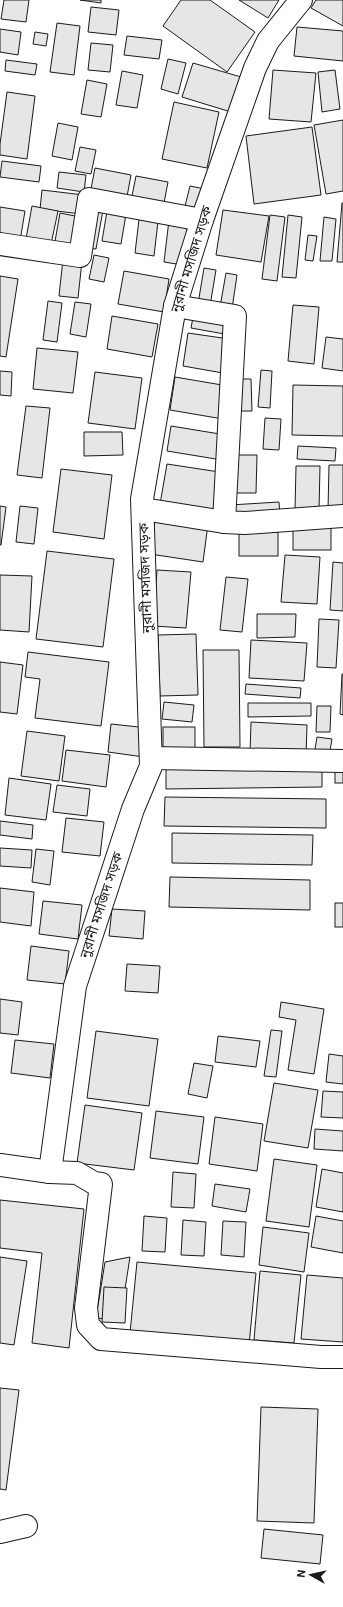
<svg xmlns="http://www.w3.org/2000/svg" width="343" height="1607" font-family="Roboto,'Noto Sans Bengali',sans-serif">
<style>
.building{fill:#e6e6e6;stroke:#1a1a1a}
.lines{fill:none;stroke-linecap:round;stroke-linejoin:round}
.minor-casing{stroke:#1a1a1a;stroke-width:24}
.minor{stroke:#fff;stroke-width:22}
.labels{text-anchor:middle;stroke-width:3;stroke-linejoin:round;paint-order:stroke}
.street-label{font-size:14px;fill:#1a1a1a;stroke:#fff}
</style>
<rect width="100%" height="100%" fill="#fff"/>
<g class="building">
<polygon points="4,0 29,0 26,22 1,19"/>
<polygon points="80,0 101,0 101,3"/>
<polygon points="181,0 210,0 255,32 227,72 163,26"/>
<polygon points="239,0 279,0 268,18"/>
<polygon points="316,0 343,0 343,26 311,8"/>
<polygon points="91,7 119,10 116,35 88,32"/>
<polygon points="57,23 80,26 74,75 50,72"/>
<polygon points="297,27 343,31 343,61 294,56"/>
<polygon points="0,29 21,32 18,55 0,52"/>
<polygon points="35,32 48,34 46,46 33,44"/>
<polygon points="127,36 162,40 159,59 124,55"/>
<polygon points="91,43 113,45 110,72 88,70"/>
<polygon points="168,59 186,63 178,94 161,89"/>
<polygon points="6,60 37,64 35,75 5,71"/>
<polygon points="193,63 241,77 231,112 182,97"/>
<polygon points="273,70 316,73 311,122 269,119"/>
<polygon points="335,70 340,109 322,112 318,72"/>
<polygon points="122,71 143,75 137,108 116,105"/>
<polygon points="87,80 107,84 101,117 81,114"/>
<polygon points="7,92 35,96 27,159 0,155 0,144"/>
<polygon points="174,102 219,112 207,168 162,159"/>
<polygon points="343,120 343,191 326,194 314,125"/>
<polygon points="58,123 78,127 72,160 52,156"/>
<polygon points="312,127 321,195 254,204 246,136"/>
<polygon points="80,147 96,150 91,174 75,171"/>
<polygon points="2,161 41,166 39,182 0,177"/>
<polygon points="95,168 131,175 126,202 90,194"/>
<polygon points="59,172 86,175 84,192 57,188"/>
<polygon points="136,176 168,182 164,203 132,196"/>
<polygon points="190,186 205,189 199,214 184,210"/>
<polygon points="42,190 84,195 81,214 40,209"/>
<polygon points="342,203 343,203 343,262 337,262"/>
<polygon points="32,206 58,211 50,249 25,244"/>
<polygon points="0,207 25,211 20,241 0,238"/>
<polygon points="93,208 103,210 96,249 87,248"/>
<polygon points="223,210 269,216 261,262 216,255"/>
<polygon points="107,211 126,214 121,244 102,241"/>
<polygon points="140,211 159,213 154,256 135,253"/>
<polygon points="60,213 80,217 75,251 54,247"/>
<polygon points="270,215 285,217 277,281 262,279"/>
<polygon points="288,215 302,217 296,278 282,277"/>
<polygon points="324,217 336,219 332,261 320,261"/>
<polygon points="169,220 188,222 183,265 164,262"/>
<polygon points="308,235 317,236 313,261 305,260"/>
<polygon points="94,255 109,258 104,282 89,279"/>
<polygon points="63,259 82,261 78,298 59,296"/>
<polygon points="204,268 216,270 210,306 198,304"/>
<polygon points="124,271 169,279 164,312 118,304"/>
<polygon points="226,273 237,275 232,309 220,307"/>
<polygon points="0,276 18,279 6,357 0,356"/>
<polygon points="48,301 62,303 57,342 43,340"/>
<polygon points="75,302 91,304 86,337 70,334"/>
<polygon points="293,305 319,307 314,364 288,361"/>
<polygon points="194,312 232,319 230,335 191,328"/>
<polygon points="112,316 158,324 152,357 107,349"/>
<polygon points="188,333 229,339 223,373 183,366"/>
<polygon points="326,337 343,339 343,371 322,368"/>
<polygon points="37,348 78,352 73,393 33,389"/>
<polygon points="261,370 272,371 270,408 258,407"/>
<polygon points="0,371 12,372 11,396 0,395"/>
<polygon points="95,372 142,378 135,429 88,423"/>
<polygon points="175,377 228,386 223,419 170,410"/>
<polygon points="239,379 251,379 252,411 239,411"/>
<polygon points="293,385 343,386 343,436 292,435"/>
<polygon points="26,406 50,408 42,478 17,475"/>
<polygon points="265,418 281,419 279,450 263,449"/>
<polygon points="171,426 226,435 222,460 167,451"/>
<polygon points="84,432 122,432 123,455 84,456"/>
<polygon points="298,446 336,448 335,461 297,459"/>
<polygon points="233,455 257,455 256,493 233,493"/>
<polygon points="167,464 226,473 219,513 160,504"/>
<polygon points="329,465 343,465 343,510 328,510"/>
<polygon points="296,466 320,466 319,511 295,510"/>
<polygon points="61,469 112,475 104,539 53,532"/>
<polygon points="279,502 280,516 231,518 230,505"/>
<polygon points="0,506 6,507 1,545 0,545"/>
<polygon points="20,506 38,508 34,544 16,542"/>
<polygon points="155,517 208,524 203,562 150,554"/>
<rect x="293" y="526" width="38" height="24"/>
<rect x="239" y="532" width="39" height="24"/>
<polygon points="47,551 114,559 103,647 36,639"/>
<polygon points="285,555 320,557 317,604 281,602"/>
<polygon points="333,562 343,563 343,611 330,610"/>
<polygon points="157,570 191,572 186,628 153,626"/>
<polygon points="0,575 32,576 29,632 0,630"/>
<polygon points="226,577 248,579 242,632 220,630"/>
<polygon points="257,614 296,614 295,637 257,638"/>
<polygon points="319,619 339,620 336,668 317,667"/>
<polygon points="196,634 198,695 160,696 158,635"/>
<polygon points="251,640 307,643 304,681 249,678"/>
<polygon points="203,650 239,650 240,747 204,747"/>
<polygon points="28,652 109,662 101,726 35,718 40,679 25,677"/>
<polygon points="0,662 23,665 17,714 0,712"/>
<polygon points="342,674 343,674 343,715 340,714"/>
<polygon points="246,684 301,688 300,698 245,694"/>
<polygon points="164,702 194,705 192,722 162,719"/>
<polygon points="248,703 311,703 311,716 248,717"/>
<polygon points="317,706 331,706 330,732 316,732"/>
<polygon points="251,722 307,725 306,756 250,753"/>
<polygon points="111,724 148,728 144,757 108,752"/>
<rect x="163" y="727" width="32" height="27"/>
<polygon points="27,731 65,736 59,781 21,776"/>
<polygon points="317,737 332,739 329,757 314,755"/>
<polygon points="66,750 110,755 106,787 62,781"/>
<polygon points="322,765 322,787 166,789 166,767"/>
<rect x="335" y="770" width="8" height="13"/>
<polygon points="9,778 51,784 46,820 5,815"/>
<polygon points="57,785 90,789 87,816 53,812"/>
<polygon points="165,797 326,799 326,828 164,826"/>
<polygon points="66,818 104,822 100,856 62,852"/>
<polygon points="0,821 33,825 32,839 0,835"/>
<polygon points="172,833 313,835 312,865 172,863"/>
<polygon points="0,848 32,850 31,868 0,866"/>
<polygon points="36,849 54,851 50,885 32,882"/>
<polygon points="170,877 310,880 310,910 169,907"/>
<polygon points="0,888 34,892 31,926 0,922"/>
<polygon points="43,901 82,905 78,939 39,934"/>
<rect x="335" y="903" width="8" height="24"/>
<polygon points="112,909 145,911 143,939 109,936"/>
<polygon points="31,946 69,951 65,984 27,980"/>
<polygon points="127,964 160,966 158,993 125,991"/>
<polygon points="0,999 22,1002 18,1035 0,1033"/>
<polygon points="281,1002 324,1009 314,1074 288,1070 296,1020 279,1017"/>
<polygon points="271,1030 282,1031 276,1077 264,1076"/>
<polygon points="96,1031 158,1039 149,1106 87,1098"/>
<polygon points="218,1036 260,1041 256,1067 215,1062"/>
<polygon points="15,1040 54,1044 50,1078 11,1073"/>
<polygon points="329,1054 343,1056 343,1084 326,1082"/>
<polygon points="194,1063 213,1066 207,1098 188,1094"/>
<polygon points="274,1083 318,1090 308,1148 264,1141"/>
<polygon points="323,1091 343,1092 343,1118 321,1117"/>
<polygon points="85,1105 142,1113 134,1170 77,1163"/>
<polygon points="156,1111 204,1117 198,1164 150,1158"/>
<polygon points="215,1117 263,1124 257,1171 209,1164"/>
<polygon points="315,1129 343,1131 343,1151 314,1149"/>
<polygon points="274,1159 317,1165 309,1227 266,1221"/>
<polygon points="322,1169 343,1173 343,1212 316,1207"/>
<polygon points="173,1172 196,1174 194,1208 171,1207"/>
<polygon points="215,1184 250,1189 246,1212 212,1206"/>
<polygon points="0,1200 84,1209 69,1348 32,1343 42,1253 0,1248"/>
<polygon points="144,1216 167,1218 165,1252 142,1251"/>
<polygon points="316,1216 343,1221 343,1253 311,1247"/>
<polygon points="183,1220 206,1222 204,1256 181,1255"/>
<polygon points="223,1221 246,1222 244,1257 221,1255"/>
<polygon points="263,1227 309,1233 304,1272 259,1265"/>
<polygon points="0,1257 27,1261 14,1345 0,1343"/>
<polygon points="130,1257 120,1321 96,1318 105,1262"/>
<polygon points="137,1262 256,1273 249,1345 130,1333"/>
<polygon points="260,1271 301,1275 294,1343 254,1340"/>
<polygon points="307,1275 343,1278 343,1342 301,1339"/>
<polygon points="104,1287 127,1288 125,1323 102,1322"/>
<polygon points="0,1388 19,1390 6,1490 0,1489"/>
<polygon points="261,1407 318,1409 314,1523 257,1521"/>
<polygon points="264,1529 323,1535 320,1564 261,1558"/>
</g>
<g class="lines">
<g class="minor-casing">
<g id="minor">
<polyline points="0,244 80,256 89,199 202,220"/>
<polyline points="175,306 235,316 224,522 245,523 343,516"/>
<polyline points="143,509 224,522"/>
<polyline points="151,758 343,761"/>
<polyline points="0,1165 50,1172 77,1173 94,1183 101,1184 86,1308 88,1325 101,1339 321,1357 343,1357"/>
<polyline points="50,1172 75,986 133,809 151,766 142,499 175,306 202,220 255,68 268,41 301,0"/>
<polyline points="0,1532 26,1526"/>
</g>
</g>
<use href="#minor" class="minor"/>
</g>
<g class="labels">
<g class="street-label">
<text transform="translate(191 259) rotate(-73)" y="5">নুরানী মসজিদ সড়ক</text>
<text transform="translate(145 578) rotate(-92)" y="5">নুরানী মসজিদ সড়ক</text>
<text transform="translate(101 905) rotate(-72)" y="5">নুরানী মসজিদ সড়ক</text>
</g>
</g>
<g transform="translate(311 1575) rotate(278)" stroke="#ffffff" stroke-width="3" paint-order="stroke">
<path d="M0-3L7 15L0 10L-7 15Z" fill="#1a1a1a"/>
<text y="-6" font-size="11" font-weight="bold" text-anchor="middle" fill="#1a1a1a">N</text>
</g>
</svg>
